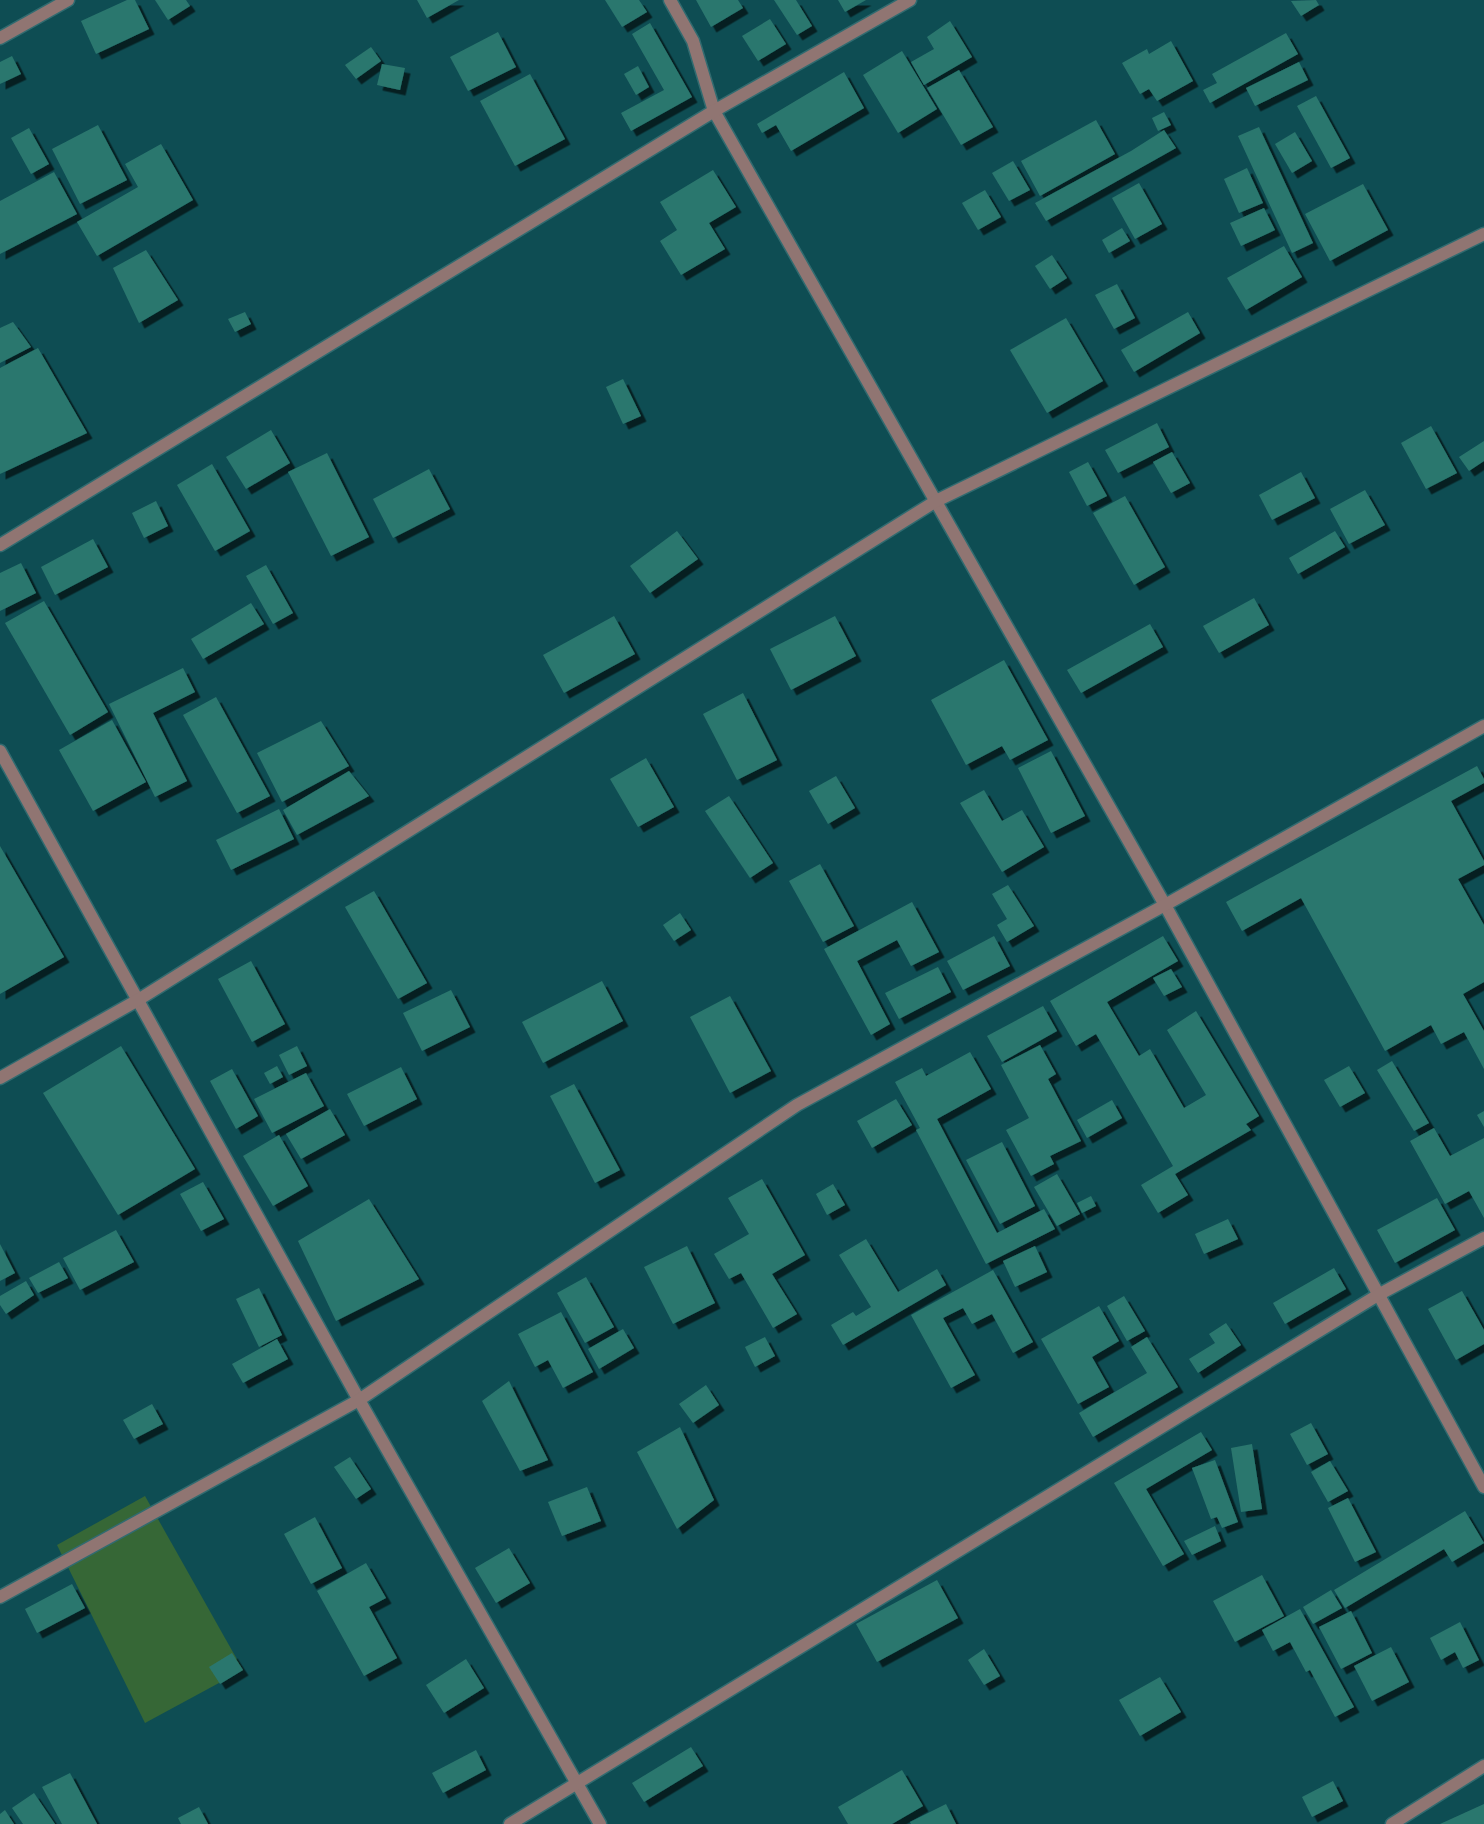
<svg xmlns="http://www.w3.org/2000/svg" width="1484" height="1824" font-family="Cabin,sans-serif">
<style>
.green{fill:#366736}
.building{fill:#2b776e;filter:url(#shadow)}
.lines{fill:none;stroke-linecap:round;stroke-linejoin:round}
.street-casing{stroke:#316b70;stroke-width:15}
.street{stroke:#907572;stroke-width:12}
</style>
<defs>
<filter id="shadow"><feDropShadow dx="5.5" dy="5.5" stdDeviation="0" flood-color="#0009"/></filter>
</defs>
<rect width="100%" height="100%" fill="#0e4d53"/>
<polygon class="green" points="145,1496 243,1670 145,1723 57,1545"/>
<g class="building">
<polygon points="127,0 135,0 149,29 96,54 81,21"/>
<polygon points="155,0 186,0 190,6 168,20"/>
<polygon points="417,0 459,0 427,18"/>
<polygon points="605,0 639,0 647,12 622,27"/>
<polygon points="696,0 738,0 743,8 711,27"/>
<polygon points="774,0 796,0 812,26 797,35"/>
<polygon points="838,0 866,0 845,12"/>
<polygon points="1316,0 1319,5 1301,16 1291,1"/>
<polygon points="770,19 786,44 758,61 742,36"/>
<polygon points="950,21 972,57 924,85 911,62 934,49 927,37"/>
<polygon points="650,23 692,97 631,131 621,113 664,90 632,34"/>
<polygon points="498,32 516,67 468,91 450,57"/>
<polygon points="1286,33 1298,54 1210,103 1203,90 1217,83 1212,74"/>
<polygon points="1171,41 1193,81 1157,101 1149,89 1140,94 1122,63 1147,49 1149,54"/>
<polygon points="371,47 381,61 356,79 345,65"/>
<polygon points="902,51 937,109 898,133 863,75"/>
<polygon points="12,56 21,74 0,84 0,62"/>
<polygon points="1299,62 1308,80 1255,106 1246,88"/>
<polygon points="382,64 405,68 400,90 377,85"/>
<polygon points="638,66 649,87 636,95 624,74"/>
<polygon points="959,70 993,127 961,145 927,88"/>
<polygon points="844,72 864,108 791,151 776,125 762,133 757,124"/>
<polygon points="530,74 565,139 515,166 480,101"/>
<polygon points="1316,96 1350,158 1331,168 1297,106"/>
<polygon points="1164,112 1171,125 1158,131 1152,118"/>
<polygon points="1096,120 1115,154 1040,196 1021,161"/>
<polygon points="98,125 127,180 80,204 52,149"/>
<polygon points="1259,127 1313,243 1292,253 1238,136"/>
<polygon points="29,128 49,164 31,174 11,138"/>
<polygon points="1164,130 1176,148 1046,221 1035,203 1131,151"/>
<polygon points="1295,132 1312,161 1292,173 1275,144"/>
<polygon points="161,144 193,200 97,256 77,222 138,187 125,164"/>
<polygon points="1013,161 1030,190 1009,201 992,173"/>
<polygon points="1247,168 1263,203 1239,213 1224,179"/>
<polygon points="713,170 736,207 709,223 725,249 681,275 660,241 677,230 660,202"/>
<polygon points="54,172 77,214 0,254 0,201"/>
<polygon points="1139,183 1162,224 1135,239 1112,198"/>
<polygon points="1363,184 1388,230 1330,261 1305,214"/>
<polygon points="985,190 1001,217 978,230 962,203"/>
<polygon points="1264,208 1275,230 1241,246 1230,223"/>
<polygon points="1122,228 1130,241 1109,253 1102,240"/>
<polygon points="1284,246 1302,277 1246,310 1227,278"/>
<polygon points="146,250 178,300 139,323 113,268"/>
<polygon points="1052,255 1067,278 1050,289 1035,266"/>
<polygon points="1117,284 1135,318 1114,329 1095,295"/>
<polygon points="245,312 251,324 235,332 228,319"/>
<polygon points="1188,312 1200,333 1134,372 1121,350"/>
<polygon points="1066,318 1103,381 1047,413 1010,350"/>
<polygon points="13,322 31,347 0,363 0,328"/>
<polygon points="38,348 87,433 0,474 0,368"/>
<polygon points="623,379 641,416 623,424 606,387"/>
<polygon points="1157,423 1169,447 1118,473 1105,450"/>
<polygon points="1431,426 1457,473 1426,489 1401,443"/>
<polygon points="271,430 290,463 246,489 226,457"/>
<polygon points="1484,441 1484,461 1469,471 1459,457"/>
<polygon points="1172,452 1190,483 1171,493 1153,462"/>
<polygon points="327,453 369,537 331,556 288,472"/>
<polygon points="1088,462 1107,496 1087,506 1069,472"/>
<polygon points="212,464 250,531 215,551 177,485"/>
<polygon points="429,469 450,509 393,538 373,499"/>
<polygon points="1301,472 1315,498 1272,520 1259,495"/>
<polygon points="1365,490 1385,525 1349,544 1330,509"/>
<polygon points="1125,496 1165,567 1134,585 1093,513"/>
<polygon points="156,501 168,526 144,538 132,513"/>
<polygon points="677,531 698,559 650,593 630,566"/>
<polygon points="1335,531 1345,547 1298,574 1289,558"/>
<polygon points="93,539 108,567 55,595 41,567"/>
<polygon points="21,563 36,593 0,611 0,573"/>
<polygon points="266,565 293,613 273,624 246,576"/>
<polygon points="1254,598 1269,625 1219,653 1203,626"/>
<polygon points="44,601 108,712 70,735 5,623"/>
<polygon points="251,603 264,624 203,659 191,639"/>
<polygon points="614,616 635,654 564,693 543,655"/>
<polygon points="835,616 856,656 791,690 770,649"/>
<polygon points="1150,624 1163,647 1081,693 1067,670"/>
<polygon points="1004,660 1048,740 1010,760 1002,746 966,765 931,700"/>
<polygon points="183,668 195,692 153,713 187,781 155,797 109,704"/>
<polygon points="743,693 777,760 737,780 703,714"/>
<polygon points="216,697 270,796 237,813 183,715"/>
<polygon points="112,720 146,782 93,811 59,750"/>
<polygon points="321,721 349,766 282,802 257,753"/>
<polygon points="1051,751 1085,816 1051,833 1018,768"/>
<polygon points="646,758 674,807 638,827 610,779"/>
<polygon points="1477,766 1484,779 1484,783 1451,801 1484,861 1484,865 1458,879 1484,925 1484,982 1463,994 1484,1031 1484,1069 1464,1032 1441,1044 1431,1025 1385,1051 1301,898 1242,931 1226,902"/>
<polygon points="349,771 369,796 297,835 283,810"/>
<polygon points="836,776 855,808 828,824 809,791"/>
<polygon points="984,790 1002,821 1022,810 1044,847 1002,872 960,803"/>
<polygon points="729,796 773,863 750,878 705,811"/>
<polygon points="279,809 294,839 231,870 216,840"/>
<polygon points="0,846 64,957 0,994"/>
<polygon points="820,864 854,926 823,942 789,881"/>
<polygon points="1008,885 1034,926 1007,942 997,925 1007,919 992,894"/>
<polygon points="374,891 427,983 398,999 345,907"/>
<polygon points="912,902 939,952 911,966 897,940 857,961 890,1024 871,1035 824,949"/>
<polygon points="680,913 691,930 674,941 663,925"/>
<polygon points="994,936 1010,966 963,990 947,961"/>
<polygon points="1163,936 1178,961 1107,1002 1139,1056 1150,1049 1184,1108 1206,1095 1167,1030 1196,1011 1259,1116 1246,1124 1251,1130 1175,1174 1188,1195 1158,1213 1141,1185 1173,1166 1096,1034 1076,1046 1050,1001"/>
<polygon points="251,961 285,1024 252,1042 218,979"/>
<polygon points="938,967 951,992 899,1019 885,993"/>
<polygon points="1171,969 1182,987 1164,996 1153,978"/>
<polygon points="602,981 623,1021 543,1063 522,1022"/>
<polygon points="451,990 470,1027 422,1051 403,1013"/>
<polygon points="730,996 771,1071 730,1093 690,1017"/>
<polygon points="1043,1006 1057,1031 1002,1062 987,1036"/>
<polygon points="1040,1045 1056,1074 1048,1079 1081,1141 1050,1156 1054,1164 1031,1176 1006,1130 1029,1118 1001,1065"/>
<polygon points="121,1046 195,1169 118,1215 43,1093"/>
<polygon points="297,1046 307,1066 289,1075 279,1055"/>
<polygon points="970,1052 991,1089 937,1119 997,1233 1044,1209 1055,1229 986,1264 916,1130 920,1128 895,1082 922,1068 926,1076"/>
<polygon points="1392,1061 1429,1123 1414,1131 1377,1070"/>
<polygon points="277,1066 283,1077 270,1084 264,1073"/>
<polygon points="1349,1066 1365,1093 1340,1107 1324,1080"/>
<polygon points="401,1067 417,1099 364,1126 347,1094"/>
<polygon points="232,1069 258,1116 236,1129 210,1081"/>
<polygon points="306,1073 324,1106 272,1133 254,1099"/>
<polygon points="574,1084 620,1170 595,1183 550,1096"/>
<polygon points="896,1099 912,1125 872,1148 857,1121"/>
<polygon points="1112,1100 1122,1118 1087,1138 1077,1120"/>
<polygon points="330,1109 345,1135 301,1159 286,1134"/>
<polygon points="1484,1111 1484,1127 1477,1115"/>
<polygon points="1434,1128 1450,1156 1484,1138 1484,1218 1469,1191 1445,1204 1410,1141"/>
<polygon points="279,1135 308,1186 273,1206 243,1156"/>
<polygon points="1002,1142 1035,1206 1000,1224 966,1160"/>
<polygon points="1057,1174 1080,1214 1057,1226 1034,1187"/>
<polygon points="762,1179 805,1255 772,1274 797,1314 773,1328 741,1273 729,1279 714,1254 749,1234 728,1198"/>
<polygon points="203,1182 224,1219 201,1231 180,1194"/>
<polygon points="833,1184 845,1205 827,1215 816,1194"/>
<polygon points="1091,1196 1096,1206 1082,1213 1077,1203"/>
<polygon points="1437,1198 1455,1230 1395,1263 1377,1230"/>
<polygon points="369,1199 419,1279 336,1321 298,1241"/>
<polygon points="1228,1219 1238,1239 1204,1254 1195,1234"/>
<polygon points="116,1230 134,1262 80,1290 63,1258"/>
<polygon points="866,1239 898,1292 937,1269 946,1285 843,1345 831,1325 853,1312 856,1316 871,1307 839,1255"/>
<polygon points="0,1244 15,1273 0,1281"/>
<polygon points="687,1246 715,1303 673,1324 644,1267"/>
<polygon points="1035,1246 1047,1272 1015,1287 1003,1261"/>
<polygon points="59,1262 68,1278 38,1293 29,1278"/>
<polygon points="1334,1268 1346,1289 1285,1324 1273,1303"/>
<polygon points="993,1270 1033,1342 1013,1353 992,1314 972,1324 963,1308 943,1318 975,1375 951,1388 911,1315"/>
<polygon points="586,1277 614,1327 585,1343 557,1293"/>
<polygon points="26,1281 34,1295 6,1314 0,1305 0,1296"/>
<polygon points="259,1288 282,1335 259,1347 236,1299"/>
<polygon points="1462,1291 1484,1330 1484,1344 1456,1360 1428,1309"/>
<polygon points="1124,1296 1145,1331 1127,1341 1107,1306"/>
<polygon points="1099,1306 1119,1341 1092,1357 1109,1387 1078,1404 1041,1339"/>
<polygon points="561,1312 593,1372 563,1388 548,1360 535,1367 518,1334"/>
<polygon points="1226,1323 1241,1345 1198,1373 1189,1359 1215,1343 1209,1334"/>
<polygon points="623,1329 634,1348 599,1369 588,1349"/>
<polygon points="765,1337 775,1356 755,1367 745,1347"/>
<polygon points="1147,1337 1178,1387 1093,1437 1079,1413 1147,1373 1131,1347"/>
<polygon points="277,1339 288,1359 243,1383 232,1364"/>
<polygon points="509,1381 548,1460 520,1471 482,1401"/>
<polygon points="706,1385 719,1405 693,1423 679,1404"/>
<polygon points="152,1404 163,1424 134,1439 123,1420"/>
<polygon points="1311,1423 1328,1454 1307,1465 1290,1434"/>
<polygon points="680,1427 714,1500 677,1529 637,1452"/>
<polygon points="1201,1432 1212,1450 1146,1489 1184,1554 1163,1566 1114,1483"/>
<polygon points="1252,1444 1262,1509 1241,1512 1231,1448"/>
<polygon points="350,1457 371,1489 356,1499 334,1467"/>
<polygon points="1215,1460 1238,1522 1222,1528 1217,1517 1211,1519 1192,1468"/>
<polygon points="1330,1461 1348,1491 1328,1502 1311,1472"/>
<polygon points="587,1487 601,1521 562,1536 548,1502"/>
<polygon points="1348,1498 1376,1552 1355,1562 1328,1508"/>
<polygon points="1465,1511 1484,1543 1452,1562 1444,1549 1345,1608 1334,1590"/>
<polygon points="315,1517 342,1568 311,1584 284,1534"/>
<polygon points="1215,1526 1221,1541 1192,1555 1184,1541"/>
<polygon points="509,1548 530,1583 496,1603 475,1568"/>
<polygon points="366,1563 386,1598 369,1607 397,1658 364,1676 317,1591"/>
<polygon points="1262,1575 1284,1616 1235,1642 1213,1601"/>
<polygon points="937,1580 958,1618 877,1662 856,1624"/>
<polygon points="72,1584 85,1608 37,1633 25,1609"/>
<polygon points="1331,1590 1342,1608 1313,1624 1303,1607"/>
<polygon points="1300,1609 1354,1707 1335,1717 1310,1670 1306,1672 1290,1642 1273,1651 1262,1630"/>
<polygon points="1351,1611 1372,1653 1341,1669 1319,1627"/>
<polygon points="1460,1622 1479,1660 1463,1668 1455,1652 1441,1660 1430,1638"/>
<polygon points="1391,1647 1409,1682 1372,1701 1354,1666"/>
<polygon points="984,1649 1000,1676 984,1685 968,1660"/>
<polygon points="232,1653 243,1670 220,1684 209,1667"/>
<polygon points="466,1659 484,1688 444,1713 426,1685"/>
<polygon points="1160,1677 1181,1712 1140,1736 1119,1700"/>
<polygon points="691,1747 703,1766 644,1802 632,1783"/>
<polygon points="476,1750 486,1770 443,1793 432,1773"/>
<polygon points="902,1770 923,1806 892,1824 848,1824 838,1807"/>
<polygon points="70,1773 97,1824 62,1824 42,1787"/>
<polygon points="1333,1781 1343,1801 1312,1817 1302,1797"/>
<polygon points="34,1793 55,1824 23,1824 12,1808"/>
<polygon points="946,1804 956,1824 911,1824 910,1822"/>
<polygon points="1484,1804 1484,1824 1440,1824"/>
<polygon points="199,1807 208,1824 181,1824 178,1818"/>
<polygon points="5,1810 14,1824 0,1824 0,1814"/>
</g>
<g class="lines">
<g class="street-casing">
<g id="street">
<polyline points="670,0 693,41 714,111 1165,905 1484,1487"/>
<polyline points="0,38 68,0"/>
<polyline points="0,545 714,111 910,0"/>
<polyline points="0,751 359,1400 600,1824"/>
<polyline points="0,1078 138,1000 936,501 1484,234"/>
<polyline points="0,1597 359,1400 797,1105 1165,905 1484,726"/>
<polyline points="510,1824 1378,1295 1484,1238"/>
<polyline points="1392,1824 1484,1766"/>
</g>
</g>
<use href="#street" class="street"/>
</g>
</svg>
